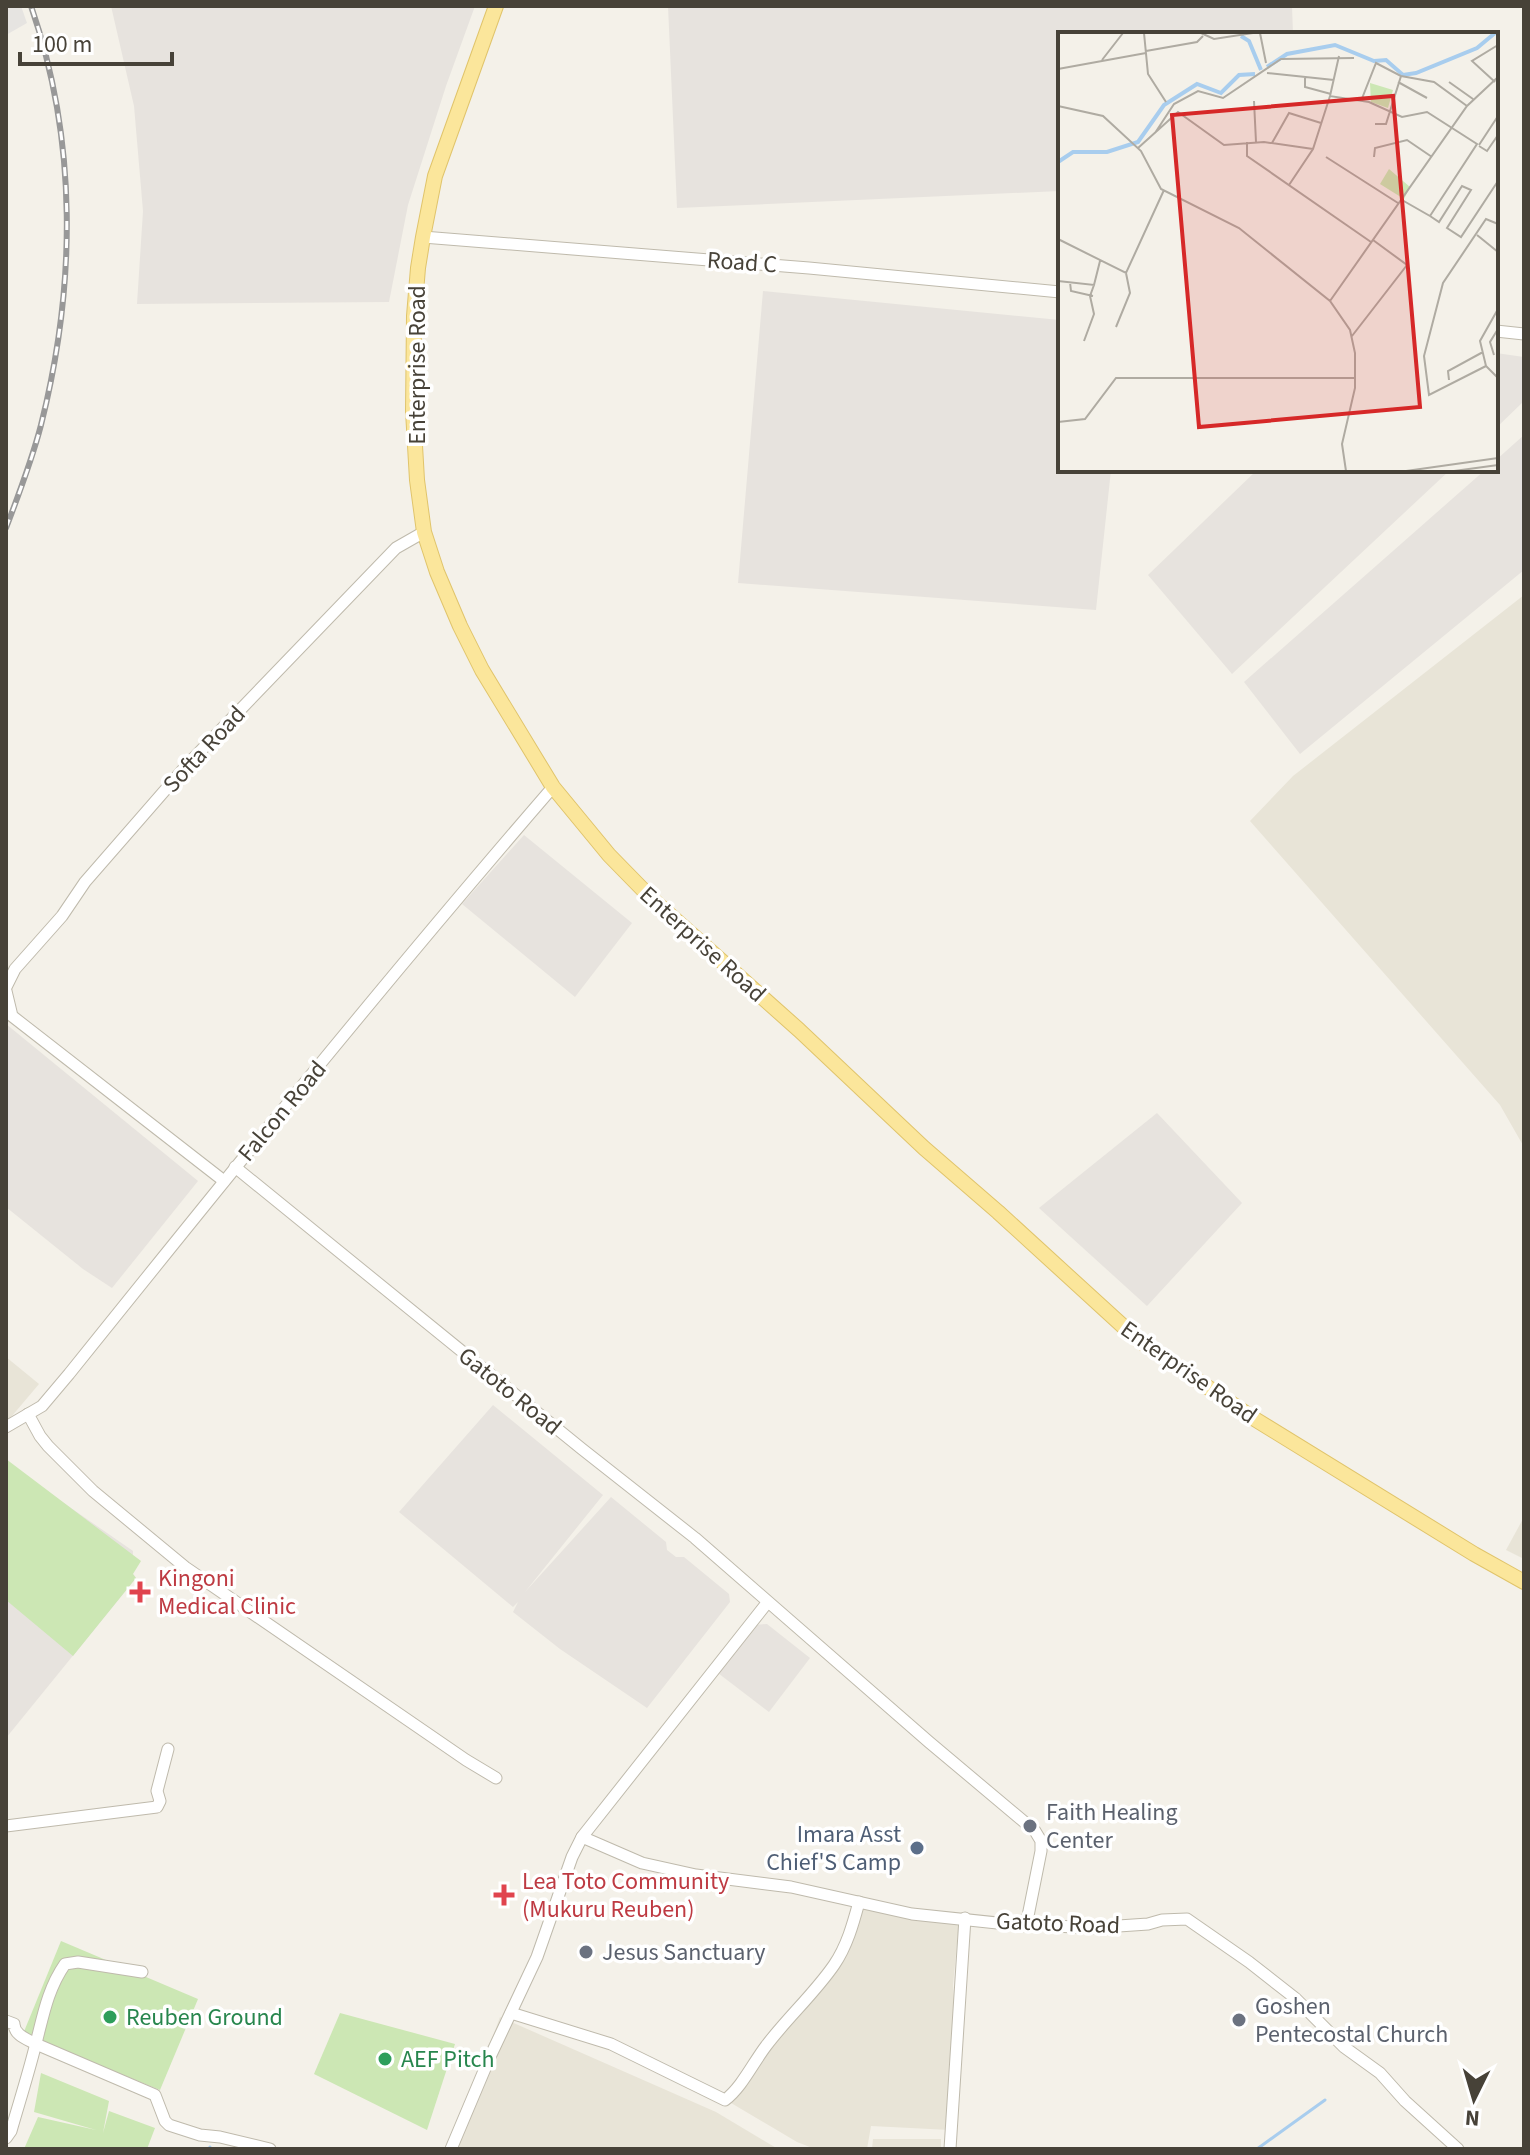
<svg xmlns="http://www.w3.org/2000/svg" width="1530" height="2155" font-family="'Source Sans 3',sans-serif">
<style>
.residential{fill:#e8e4d7}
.industrial{fill:#e7e3de}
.green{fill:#cce7b4}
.parking{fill:#e6e4e1}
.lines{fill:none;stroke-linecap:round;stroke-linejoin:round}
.stream{stroke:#a8cdee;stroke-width:3}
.minor-casing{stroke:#bfbaac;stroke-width:13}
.major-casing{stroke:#e0c46b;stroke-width:16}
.minor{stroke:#fff;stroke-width:11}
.major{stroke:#fbe69b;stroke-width:14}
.rail-casing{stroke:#989898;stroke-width:6}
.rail{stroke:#fff;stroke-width:3;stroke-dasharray:9;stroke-linecap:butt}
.health-dot{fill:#e0444e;stroke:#fff;stroke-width:3}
.worship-dot{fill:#6b7280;stroke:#fff;stroke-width:3}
.service-dot{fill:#5c6f8a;stroke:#fff;stroke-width:3}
.leisure-dot{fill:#2e9e5b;stroke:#fff;stroke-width:3}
.labels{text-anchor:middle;stroke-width:7;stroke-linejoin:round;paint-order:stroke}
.street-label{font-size:24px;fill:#474238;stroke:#fff}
.health-label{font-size:24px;fill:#be3a42;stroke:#fff;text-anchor:start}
.worship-label{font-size:24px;fill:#5b616d;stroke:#fff;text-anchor:start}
.service-label{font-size:24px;fill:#4e5e75;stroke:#fff;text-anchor:end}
.leisure-label{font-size:24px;fill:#27864d;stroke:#fff;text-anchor:start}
.inset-river{fill:none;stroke:#a8cdee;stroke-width:4}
.inset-road{fill:none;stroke:#afaba2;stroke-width:2}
.view{fill:#d62828;fill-opacity:0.15;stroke:#d62828;stroke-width:4}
.inset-edge{fill:none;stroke:#474238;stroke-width:4}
</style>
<rect width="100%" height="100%" fill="#f4f1e9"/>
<g class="residential">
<polygon points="1524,595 1524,1147 1500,1105 1250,821 1293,776"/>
<polygon points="6,1357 39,1384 6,1423"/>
<polygon points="1524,1517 1524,1559 1506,1550"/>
<polygon points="853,1904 959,1922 953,1985 956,2036 950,2130 871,2126 867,2149 815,2149 797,2142 726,2100 809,1995 847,1937"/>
<polygon points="500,2017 716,2112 778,2149 451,2149"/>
<polygon points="873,2139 941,2139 941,2149 872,2149"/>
</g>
<g class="industrial">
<polygon points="111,6 475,6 446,86 408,205 389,302 137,304 143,211 134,106"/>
<polygon points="668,6 1292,6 1293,34 1060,34 1060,191 677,208"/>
<polygon points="763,291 1060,320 1060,470 1111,470 1096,610 738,583"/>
<polygon points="1496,353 1524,357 1524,401 1496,428"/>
<polygon points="1524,435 1524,570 1300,754 1244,682 1485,470 1496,470 1496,460"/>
<polygon points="1257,470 1450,470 1232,674 1148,575"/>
<polygon points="524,835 632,923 575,997 462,904"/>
<polygon points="6,1024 198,1181 112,1288 83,1269 6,1207"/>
<polygon points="1157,1113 1242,1203 1147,1306 1039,1208"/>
<polygon points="493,1405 603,1495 525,1592 611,1497 666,1542 667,1550 676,1557 684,1557 729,1594 730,1602 647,1708 560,1649 513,1612 518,1602 513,1607 399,1512"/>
<polygon points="6,1463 133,1551 133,1574 136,1578 6,1738"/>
<polygon points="767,1624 810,1658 769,1712 714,1670 752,1625"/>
</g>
<g class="green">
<polygon points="6,1459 141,1561 133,1574 136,1578 73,1656 6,1600"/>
<polygon points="61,1941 198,1999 160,2090 23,2034"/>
<polygon points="340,2013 455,2044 427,2130 314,2074"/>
<polygon points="41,2073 109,2101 103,2133 109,2111 155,2128 147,2149 24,2149 38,2117 96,2130 34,2112"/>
</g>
<polygon class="parking" points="6,6 21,6 27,23 6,35"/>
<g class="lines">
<g class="stream">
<polyline points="209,2149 210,2147"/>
<polyline points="1257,2149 1325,2100"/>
</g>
<g class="minor-casing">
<g id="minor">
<polyline points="423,237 809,268 1060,292"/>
<polyline points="1496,331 1524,334"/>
<polyline points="6,987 15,969 62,916 85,882 187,765 396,548 424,532"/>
<polyline points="6,991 12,1016 224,1181"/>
<polyline points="235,1167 582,1449 695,1538 929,1742 1035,1831 1041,1841 1041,1851 1026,1926"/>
<polyline points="28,1414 40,1436 48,1446 93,1491 185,1567 466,1760 496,1778"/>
<path d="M6,1427L42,1406L69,1374C228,1176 387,979 553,787"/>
<polyline points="6,1826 157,1807 160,1801 157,1791 168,1749"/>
<polyline points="582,1837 642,1863 696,1875 791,1887 912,1914 1026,1926 1040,1925 1089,1928 1148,1924 1162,1920 1187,1919 1249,1962 1295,1998 1344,2047 1380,2073 1405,2101 1458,2149"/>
<path d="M511,2013L611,2044L725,2100C742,2087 753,2063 766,2046C787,2018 814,1994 834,1965C847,1946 853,1924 859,1902"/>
<path d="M6,2021L14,2024C14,2035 27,2039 36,2044L155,2095L165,2121L169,2125L200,2135L220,2137L270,2149"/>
<path d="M6,2138L11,2131C19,2103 28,2075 35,2047C43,2017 47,1990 65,1964L78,1962L142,1972"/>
<polyline points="451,2149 489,2059 537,1957 572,1857 582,1837 767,1603"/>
<polyline points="950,2149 965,1918"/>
</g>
</g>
<g class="major-casing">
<polyline id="major" points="496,6 435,176 423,237 418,268 414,316 413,411 417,480 424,532 437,572 460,626 482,670 553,787 609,855 653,900 799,1030 924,1148 998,1212 1137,1339 1253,1418 1474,1554 1524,1582"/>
</g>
<use href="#minor" class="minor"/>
<use href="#major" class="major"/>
<g class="rail-casing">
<path id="rail" d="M6,528C19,494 32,460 41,425C76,286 78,142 31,6"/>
</g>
<use href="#rail" class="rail"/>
</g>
<g class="health-dot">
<path d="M136 1580h8v8h8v8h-8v8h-8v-8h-8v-8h8z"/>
<path d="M500 1883h8v8h8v8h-8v8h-8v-8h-8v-8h8z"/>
</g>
<g class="worship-dot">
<circle cx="1030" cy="1826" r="8"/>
<circle cx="586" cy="1952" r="8"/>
<circle cx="1239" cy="2020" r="8"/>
</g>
<circle class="service-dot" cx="917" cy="1848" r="8"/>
<g class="leisure-dot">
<circle cx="110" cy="2017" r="8"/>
<circle cx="385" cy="2059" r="8"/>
</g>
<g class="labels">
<g class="street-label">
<text transform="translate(742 262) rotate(4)" y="8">Road C</text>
<text transform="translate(417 365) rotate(-90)" y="8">Enterprise Road</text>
<text transform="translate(204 749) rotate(-47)" y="8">Softa Road</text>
<text transform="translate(703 944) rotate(42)" y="8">Enterprise Road</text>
<text transform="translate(282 1111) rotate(-50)" y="8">Falcon Road</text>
<text transform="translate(1189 1372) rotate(35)" y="8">Enterprise Road</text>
<text transform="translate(510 1391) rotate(39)" y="8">Gatoto Road</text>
<text transform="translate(1058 1923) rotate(2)" y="8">Gatoto Road</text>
</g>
<g class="health-label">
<text x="158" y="1586">Kingoni<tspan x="158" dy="28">Medical Clinic</tspan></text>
<text x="522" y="1889">Lea Toto Community<tspan x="522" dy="28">(Mukuru Reuben)</tspan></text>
</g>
<g class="worship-label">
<text x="1046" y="1820">Faith Healing<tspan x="1046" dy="28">Center</tspan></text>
<text x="602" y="1960">Jesus Sanctuary</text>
<text x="1255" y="2014">Goshen<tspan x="1255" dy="28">Pentecostal Church</tspan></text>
</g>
<g class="service-label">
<text x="901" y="1842">Imara Asst<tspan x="901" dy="28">Chief'S Camp</tspan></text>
</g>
<g class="leisure-label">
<text x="126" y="2025">Reuben Ground</text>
<text x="401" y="2067">AEF Pitch</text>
</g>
</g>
<g transform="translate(1058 32)">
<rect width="440" height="440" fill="#f4f1e9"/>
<path d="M312,51L335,58L330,76L313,70ZM331,137L352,155L346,167L322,152Z" fill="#cce7b4"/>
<path class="inset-river" d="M183,4L191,9L203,38M209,35L229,22L277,13L316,29L328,28L345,43L358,41L419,16L437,1M0,130L15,120H49L80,110L106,73L139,52L163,61L181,43L197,42"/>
<path class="inset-road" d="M86,1L90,42L108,70M143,1L156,7L195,1M202,1L208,31M88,19L139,10L145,4M44,28L65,1M0,37L88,21M209,41L276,48M343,44L376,50L409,74M247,46V55L273,62M340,50L369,66M391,50L415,67M437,50L414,29L440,13M272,64L281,24M196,69L198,110M303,69L318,31L343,44L328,92H317M0,74L45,84L83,119L103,157L181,196L272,269L292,298L297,321V356L284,412L288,439M97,101L116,72L140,59L165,66L223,27L296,26M189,110V124L313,210M214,111L231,81L263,91M421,113L440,84M421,114L429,119L440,103M80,116L120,80L166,113L206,110L255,117M268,125L340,171M316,125L317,116L349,108L374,125M231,153L255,117L272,64L311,70L344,85L369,80L419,112L372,184L344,168M372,184L381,190L404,154L413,158L389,196L403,205L440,149M419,203L440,220M0,207L68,241L106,158M0,249L36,253L42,229M12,250L13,259L35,264M272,269L409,74L440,45M440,277L422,309L428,334L440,346M58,295L72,261L68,241M294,304L349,233L315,208M26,309L36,282L32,264L36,253M436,323L432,310L440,297M428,334L371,363L366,324L385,251L428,187L440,192M391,348L390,339L425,320M0,390L27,387L58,346H298M348,439L440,426M396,439L440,433"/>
<path class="view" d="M335,64L362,375L141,395L114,83Z"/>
<rect width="440" height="440" class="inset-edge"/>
</g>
<rect width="1530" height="2155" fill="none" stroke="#474238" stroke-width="16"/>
<g transform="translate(1474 2099) rotate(185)" stroke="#ffffff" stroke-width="6" paint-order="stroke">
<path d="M0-6L14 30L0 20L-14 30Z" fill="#474238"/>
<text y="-12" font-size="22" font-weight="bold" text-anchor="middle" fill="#474238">N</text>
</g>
<path d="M20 52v12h152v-12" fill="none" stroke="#474238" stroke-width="4"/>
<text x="32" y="52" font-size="24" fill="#474238" stroke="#ffffff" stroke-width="6" paint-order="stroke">100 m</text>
</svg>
